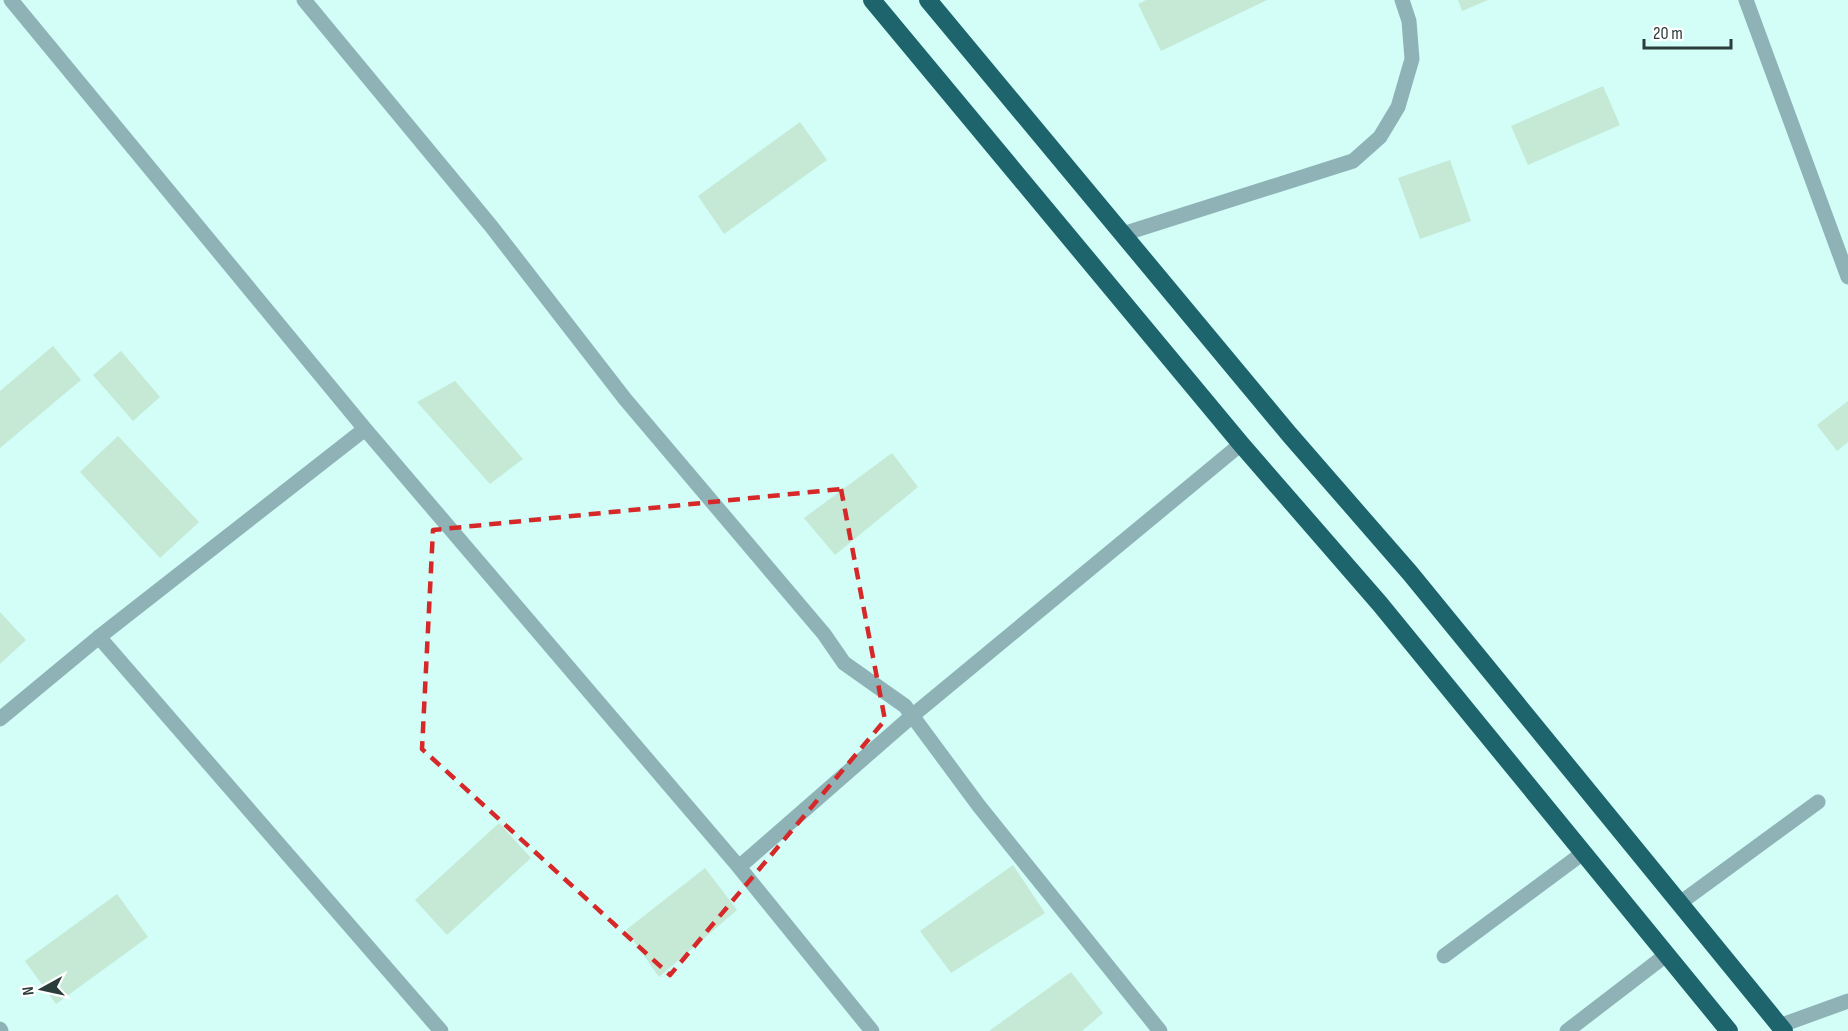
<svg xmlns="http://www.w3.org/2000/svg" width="1848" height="1031" font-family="'Sofia Sans Condensed',sans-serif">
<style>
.building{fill:#c5e9d5}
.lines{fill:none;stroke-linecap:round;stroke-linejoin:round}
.minor{stroke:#8fb2b7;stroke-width:15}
.highway{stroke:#1e646d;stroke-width:18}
.marked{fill:none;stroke:#d62828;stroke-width:4.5;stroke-dasharray:12 8;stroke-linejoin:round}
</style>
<rect width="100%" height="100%" fill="#d2fef7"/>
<g class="building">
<polygon points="1146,0 1267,0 1161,51 1138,4"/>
<polygon points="1458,0 1488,0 1462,11"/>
<polygon points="1603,86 1620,125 1528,165 1511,126"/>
<polygon points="800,122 827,160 724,234 698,196"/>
<polygon points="1450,160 1471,221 1420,239 1398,178"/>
<polygon points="53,346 81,380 0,448 0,391"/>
<polygon points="121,351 160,397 133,421 93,375"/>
<polygon points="455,381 523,459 490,484 417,402"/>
<polygon points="1848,401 1848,442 1837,451 1817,425"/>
<polygon points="118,436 199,522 160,558 80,472"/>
<polygon points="892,453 918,487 835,555 804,518"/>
<polygon points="0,612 26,640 0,664"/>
<polygon points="499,823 531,858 447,935 415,900"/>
<polygon points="1013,865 1045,913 951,973 920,931"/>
<polygon points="705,868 737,910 659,977 626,930"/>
<polygon points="117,894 148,937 56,1004 25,961"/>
<polygon points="1071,972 1103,1013 1082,1031 989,1031"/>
</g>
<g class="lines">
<g class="minor">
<polyline points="11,0 365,429 739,867 872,1031"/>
<polyline points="304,0 491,226 625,399 824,634 844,663 905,706 979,806 1160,1031"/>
<polyline points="1746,0 1848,277"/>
<polyline points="1123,234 1353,161 1380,137 1398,107 1412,59 1409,21 1402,0"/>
<polyline points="99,637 441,1031"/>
<polyline points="0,719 99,637 365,429"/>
<polyline points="739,867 912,716 1241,444"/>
<polyline points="1680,903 1818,802"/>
<polyline points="1444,956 1583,853"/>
<polyline points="1779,1026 1848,1001"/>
<polyline points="0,1029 1,1031"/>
<polyline points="1567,1031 1666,955"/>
</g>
<g class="highway">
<polyline points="872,0 1241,444 1380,604 1729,1031"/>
<polyline points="928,0 1289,434 1410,573 1784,1031"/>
</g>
</g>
<path class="marked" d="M841,489L885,720L670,975L422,749L433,530Z"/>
<g transform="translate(42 989) rotate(262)" stroke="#ffffff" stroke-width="4.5" paint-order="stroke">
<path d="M0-4.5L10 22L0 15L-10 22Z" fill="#2b3d3a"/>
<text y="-9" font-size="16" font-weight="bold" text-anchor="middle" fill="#2b3d3a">N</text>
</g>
<path d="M1644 39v9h87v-9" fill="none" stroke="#2b3d3a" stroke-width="3"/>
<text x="1653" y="39" font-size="18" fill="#2b3d3a" stroke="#ffffff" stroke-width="4.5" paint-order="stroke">20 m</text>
</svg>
